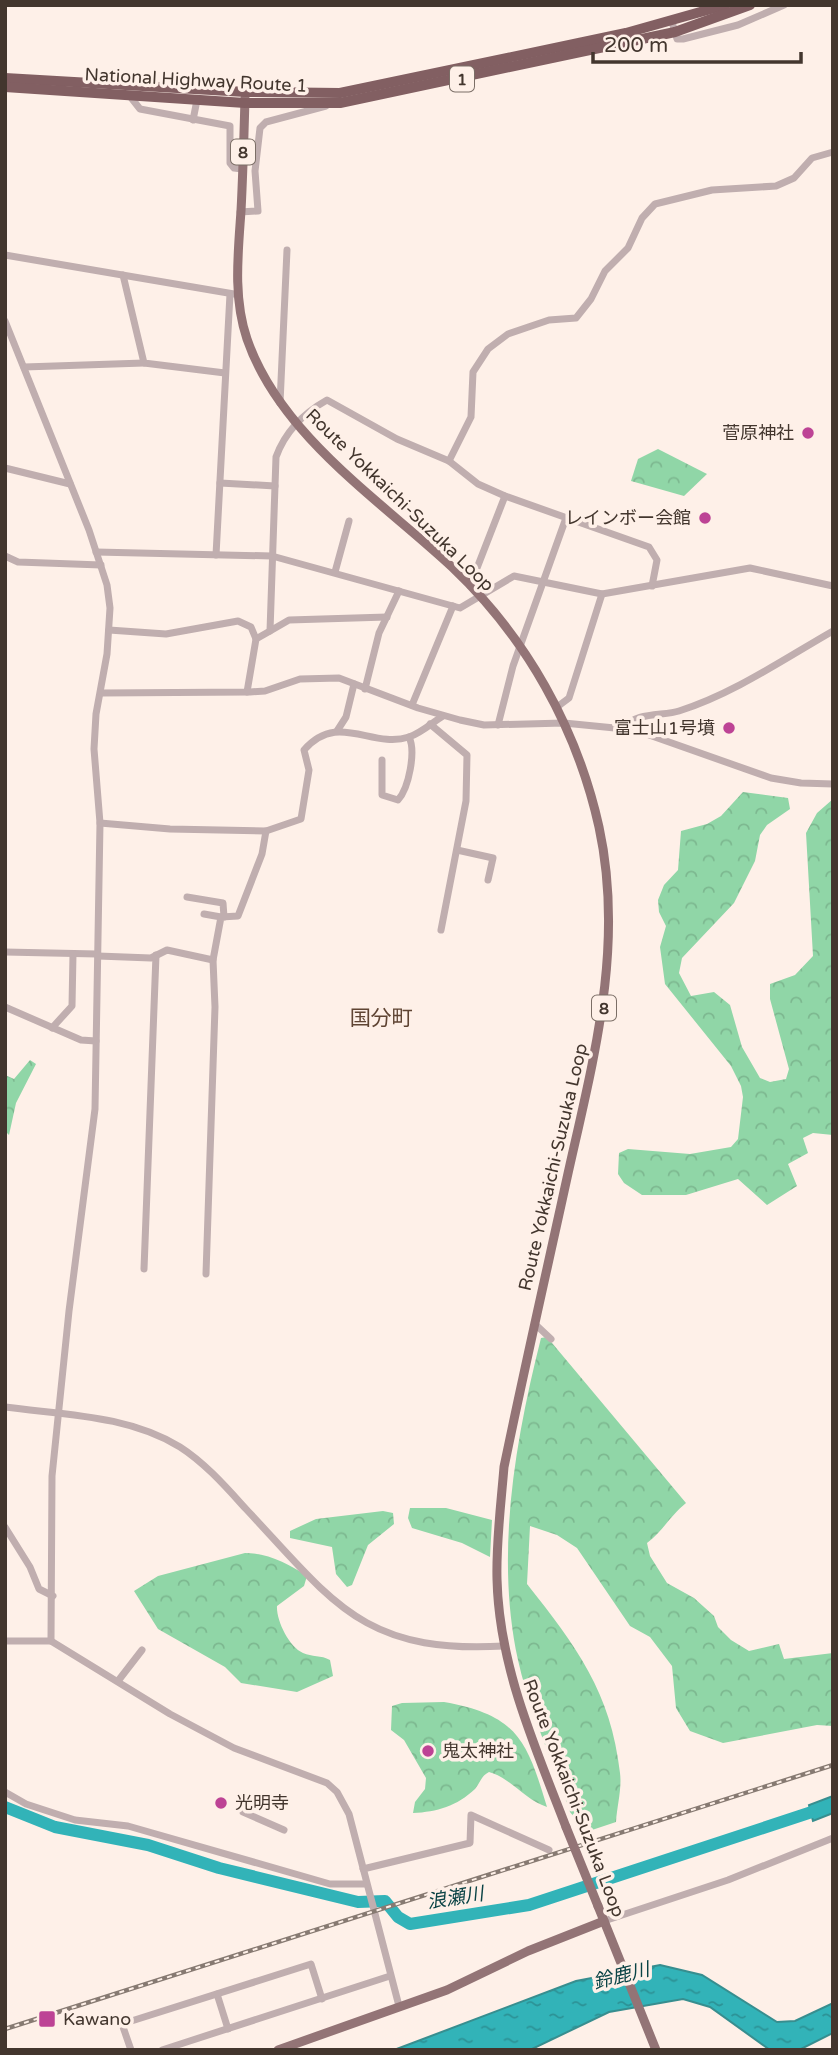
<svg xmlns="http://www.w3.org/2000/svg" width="838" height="2055" font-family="'Varela Round','Noto Sans JP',sans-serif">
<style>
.forest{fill:url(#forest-crowns)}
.water{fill:url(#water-ripples);stroke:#378e8f;stroke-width:2}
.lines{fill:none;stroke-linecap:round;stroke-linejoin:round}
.river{stroke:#32b3b8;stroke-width:12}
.minor{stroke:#c0aeaf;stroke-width:7}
.major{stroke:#937476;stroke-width:9}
.highway{stroke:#825f62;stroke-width:10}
.rail-casing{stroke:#877a72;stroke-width:4.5}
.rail{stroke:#fef0e8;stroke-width:2;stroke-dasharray:5;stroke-linecap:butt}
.major-bridge{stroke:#937476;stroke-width:9}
.poi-dot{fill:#bd4395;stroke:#fef0e8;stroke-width:2.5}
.labels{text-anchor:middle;stroke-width:7;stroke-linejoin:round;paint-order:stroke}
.shield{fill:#fef0e8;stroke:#7b6e66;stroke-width:2}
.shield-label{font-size:16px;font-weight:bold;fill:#43362e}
.street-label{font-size:18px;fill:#43362e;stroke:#fef0e8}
.poi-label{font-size:18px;fill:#43362e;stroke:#fef0e8;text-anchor:end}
.water-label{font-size:19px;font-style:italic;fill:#0a4345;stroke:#fef0e8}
.quarter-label{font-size:21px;fill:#5f4433;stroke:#fef0e8}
</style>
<defs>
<pattern id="forest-crowns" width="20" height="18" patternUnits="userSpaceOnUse" patternTransform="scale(1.75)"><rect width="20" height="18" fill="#90d6a7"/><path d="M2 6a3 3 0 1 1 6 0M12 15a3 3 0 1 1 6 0" fill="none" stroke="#7db890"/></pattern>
<pattern id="water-ripples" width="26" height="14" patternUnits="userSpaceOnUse" patternTransform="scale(1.75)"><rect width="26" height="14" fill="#32b3b8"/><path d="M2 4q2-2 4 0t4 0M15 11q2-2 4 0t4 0" fill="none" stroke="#2c9296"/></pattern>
</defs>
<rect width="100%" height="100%" fill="#fef0e8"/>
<g class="forest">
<polygon points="658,449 707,474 684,496 631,481 638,459"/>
<polygon points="743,792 788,798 790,809 767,825 760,835 755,861 734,903 682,958 679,973 691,996 714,992 730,1005 742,1047 760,1078 770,1082 786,1079 789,1069 770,999 770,984 795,975 813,956 806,833 817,813 833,799 833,1135 813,1133 803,1138 808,1153 788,1164 797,1186 767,1205 738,1179 686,1195 642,1195 624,1183 618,1174 619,1153 628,1149 690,1154 731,1147 738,1139 743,1097 741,1086 731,1066 665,984 660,947 666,926 659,912 658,900 664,885 678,870 681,831 707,824 721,816"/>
<polygon points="30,1060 36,1064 16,1103 9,1135 5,1131 5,1075 14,1079"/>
<path d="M547,1337L686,1503C669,1517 663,1531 647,1543L650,1556L667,1583L694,1598L714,1616L718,1627L731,1640L749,1651L779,1644L784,1659L833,1653V1726L817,1725L723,1743L690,1731L676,1708L672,1666L650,1637L630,1626L577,1548L557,1535L530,1526L527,1584C576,1646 611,1692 620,1773C622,1789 617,1806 616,1822L586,1832L570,1812C554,1765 528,1707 518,1660C495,1555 515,1441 541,1338Z"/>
<polygon points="410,1508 446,1508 492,1520 490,1557 462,1543 412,1528 408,1518"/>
<polygon points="383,1511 393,1513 394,1524 368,1545 352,1585 347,1587 336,1574 332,1547 290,1538 290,1531 316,1519"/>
<path d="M245,1553C268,1553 289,1564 307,1576L304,1586L277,1606C276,1620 289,1647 303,1653C312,1657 321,1655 330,1660L333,1676L297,1692L241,1683L225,1667L158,1629L134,1591L158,1576Z"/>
<path d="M444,1702C518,1715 527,1741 547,1807C525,1800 511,1778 489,1772C481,1776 480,1783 475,1789C457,1806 437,1812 413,1813L415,1802L425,1789L426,1778L404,1740L391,1730L392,1706L402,1703Z"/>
</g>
<g class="water">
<polygon points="833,1796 833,1813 813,1821 809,1805"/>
<polygon points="660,1965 702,1975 777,2022 795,2021 833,2003 833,2033 799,2050 770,2050 710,2007 683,1999 609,2012 530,2050 394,2050 576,1981"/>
</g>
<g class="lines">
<polyline class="river" points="5,1807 55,1827 148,1845 219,1868 358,1902 385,1901 398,1917 410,1924 529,1905 833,1805"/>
<g class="minor">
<polyline points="672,22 677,39 683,39 738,25 784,5"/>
<polyline points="129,95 140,109 230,126 230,163 234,168 242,169"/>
<polyline points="193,120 197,100"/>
<polyline points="240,212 258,211 255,171 260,128 266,122 326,106"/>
<polyline points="5,255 234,294"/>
<polyline points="123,275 144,363 225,373"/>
<polyline points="5,321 89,530 107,585 110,608 107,654 96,714 94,749 100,823 95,1109 69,1311 52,1476 51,1641"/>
<polyline points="24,367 144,363"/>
<polyline points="280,403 287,250"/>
<polyline points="449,461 471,417 473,372 488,349 508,334 549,320 576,318 591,299 605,271 628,248 642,218 655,204 712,190 776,186 794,178 812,158 833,152"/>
<polyline points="5,468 70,484"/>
<polyline points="220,483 275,486"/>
<polyline points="96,552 272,556 460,608 514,576 602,594 750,568 833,586"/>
<polyline points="216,555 230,294"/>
<polyline points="5,556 18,562 101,565"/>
<polyline points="335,572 349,521"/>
<polyline points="470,586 505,496"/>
<path d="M109,630L166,634L238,621L251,627L256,639L270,631L276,457C285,432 304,413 327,400L397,439L449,461L478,484L505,496L649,547L657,560L652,586"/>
<polyline points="270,631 289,620 387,617"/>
<polyline points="365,689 379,633 399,591"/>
<polyline points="247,692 256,639"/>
<polyline points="101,693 250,692 265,691 300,679 339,678 418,708 460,720 484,725 564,723 635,730 771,778 801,783 833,784"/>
<polyline points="412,705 453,606"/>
<polyline points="557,707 569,698 602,594"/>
<polyline points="430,724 467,755 466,801 441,930"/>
<polyline points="498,725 513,666 566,518"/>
<path d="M625,728C634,712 663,716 679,711C733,694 784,659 833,631"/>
<polyline points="337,731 346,717 354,684"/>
<path d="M382,760V795L398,800C409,788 416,751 409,737"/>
<path d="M100,823L170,829L266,831L301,819L309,770L304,750C338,711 371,749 409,737C421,733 433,722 443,716"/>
<polyline points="457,850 493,858 488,880"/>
<polyline points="187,897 223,903 224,917"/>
<polyline points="204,914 221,917"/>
<polyline points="5,952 97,954"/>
<polyline points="98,956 151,958 167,950 213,960"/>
<polyline points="5,1007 81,1040 96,1041"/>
<polyline points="52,1028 72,1006 73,954"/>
<polyline points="144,1269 156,955"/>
<polyline points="206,1274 215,1007 213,960 221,917 238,916 262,854 266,831"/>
<polyline points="535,1324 551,1339"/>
<path d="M5,1407C65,1415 128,1415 180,1447C205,1463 226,1487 246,1509C334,1603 363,1654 504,1646"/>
<polyline points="5,1527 30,1567 39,1589 53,1596"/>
<polyline points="5,1641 51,1641 170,1714 234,1748 327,1783 337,1792 349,1814 399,2006"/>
<polyline points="118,1681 142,1650"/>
<polyline points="5,1792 26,1804 75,1820 128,1826 330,1884 366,1884"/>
<polyline points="243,1812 284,1830"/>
<polyline points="363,1869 470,1843 471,1815 549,1850"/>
<polyline points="604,1921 728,1880 833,1838"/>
<polyline points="217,1994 228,2029"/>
<polyline points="131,2050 122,2024 311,1964 322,1999"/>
<polyline points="162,2050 390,1976"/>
</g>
<g class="major">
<path d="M245,98C244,135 243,173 241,211C238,254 233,298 247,339C280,435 380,500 452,567C526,637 577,728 599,827C625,947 593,1061 567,1178C546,1274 524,1370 504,1467C501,1504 496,1542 497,1579C499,1667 535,1746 566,1827"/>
<polyline points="598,1906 656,2050"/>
<polyline points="278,2050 447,1990 528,1951 604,1921"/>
</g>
<g class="highway">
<polyline points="5,78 246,92 340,93 626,33 725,5"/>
<polyline points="5,87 245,103 340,103 675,32 750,5"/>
</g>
<g class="rail-casing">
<polyline id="rail" points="5,2029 833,1765"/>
</g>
<use href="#rail" class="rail"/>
<polyline class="major-bridge" points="566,1827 598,1906"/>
</g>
<g class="poi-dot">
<circle cx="808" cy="433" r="7"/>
<circle cx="705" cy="518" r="7"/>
<circle cx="729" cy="728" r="7"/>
<circle cx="428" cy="1751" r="7"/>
<circle cx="221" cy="1803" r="7"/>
<rect x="38" y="2010" width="18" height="18" rx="3.5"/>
</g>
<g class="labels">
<g class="shield">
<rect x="450" y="66.5" width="24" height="25" rx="5"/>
<rect x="231" y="139.5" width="24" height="25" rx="5"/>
<rect x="592" y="995.5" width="24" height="25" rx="5"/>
</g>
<g class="shield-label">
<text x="462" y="85">1</text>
<text x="243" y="158">8</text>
<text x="604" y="1014">8</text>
</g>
<g class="street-label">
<text transform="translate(196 80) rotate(3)" y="6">National Highway Route 1</text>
<text transform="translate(400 500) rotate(44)" y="6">Route Yokkaichi-Suzuka Loop</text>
<text transform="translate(553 1167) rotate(-77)" y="6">Route Yokkaichi-Suzuka Loop</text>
<text transform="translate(574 1798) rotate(69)" y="6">Route Yokkaichi-Suzuka Loop</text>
</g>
<g class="poi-label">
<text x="794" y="439">菅原神社</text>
<text x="691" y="524">レインボー会館</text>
<text x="715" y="734">富士山1号墳</text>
<text x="442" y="1757" text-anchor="start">鬼太神社</text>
<text x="235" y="1809" text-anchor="start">光明寺</text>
<text x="63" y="2025" text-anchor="start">Kawano</text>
</g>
<g class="water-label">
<text transform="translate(455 1897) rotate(-9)" y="7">浪瀬川</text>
<text transform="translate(621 1975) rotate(-14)" y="7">鈴鹿川</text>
</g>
<g class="quarter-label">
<text x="381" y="1025">国分町</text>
</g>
</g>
<rect width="838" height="2055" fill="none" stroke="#43362e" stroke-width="14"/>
<path d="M593 52v10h208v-10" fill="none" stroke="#43362e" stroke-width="3.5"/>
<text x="604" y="52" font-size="21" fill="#43362e" stroke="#fef0e8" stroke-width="5" paint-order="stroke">200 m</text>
</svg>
